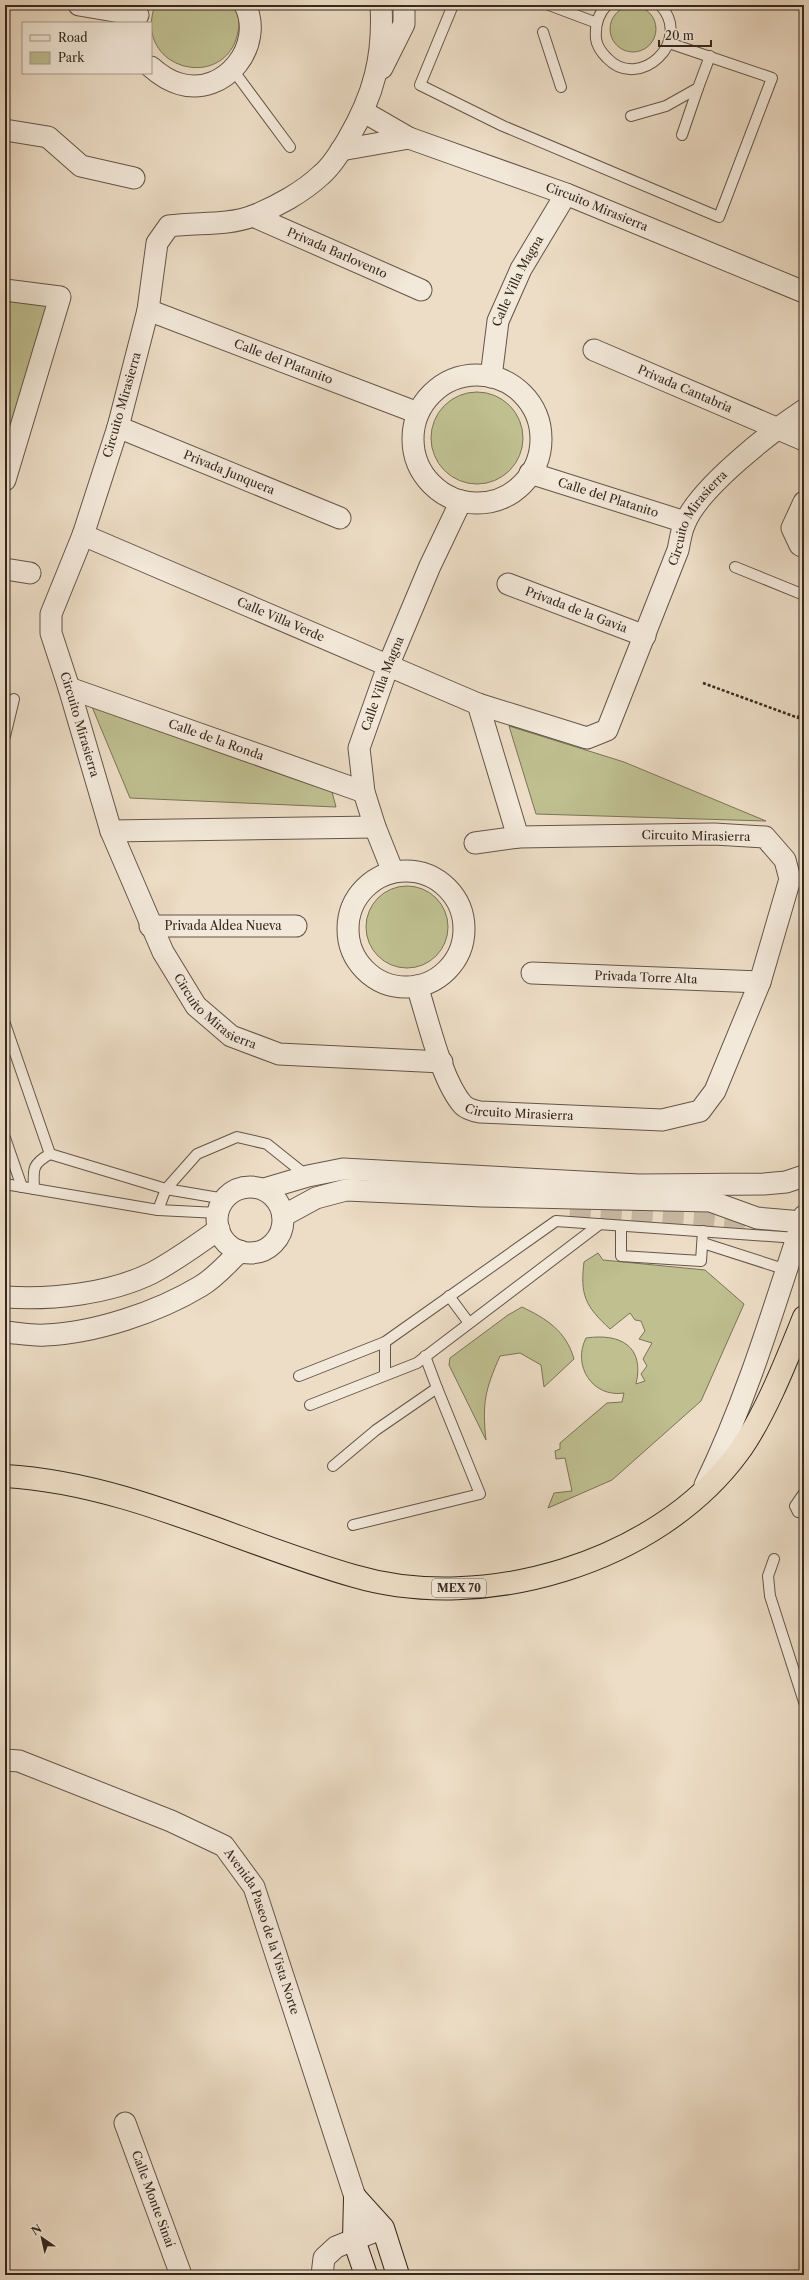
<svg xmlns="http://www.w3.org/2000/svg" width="809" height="2280" font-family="'Libre Caslon Text',serif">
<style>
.green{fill:#bfbf90;stroke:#7a7457}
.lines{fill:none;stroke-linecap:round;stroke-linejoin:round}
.street-tunnel{stroke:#c8b9a4;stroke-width:21;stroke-dasharray:21 10;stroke-linecap:butt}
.lane-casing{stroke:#645548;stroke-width:12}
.street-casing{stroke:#645548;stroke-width:23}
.secondary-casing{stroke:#36281e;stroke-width:24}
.highway-casing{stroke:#36281e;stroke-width:24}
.path{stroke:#36281e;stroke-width:2.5;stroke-dasharray:3 2;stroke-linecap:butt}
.lane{stroke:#f3e9da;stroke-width:10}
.street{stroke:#f3e9da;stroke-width:21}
.secondary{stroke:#f3e9da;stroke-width:22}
.highway{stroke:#edddc6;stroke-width:22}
.labels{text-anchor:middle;stroke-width:3;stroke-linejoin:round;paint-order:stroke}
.shield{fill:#f3e9da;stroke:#6f6256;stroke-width:1}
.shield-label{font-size:11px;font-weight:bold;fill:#36281e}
.street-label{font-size:12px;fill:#36281e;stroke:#f3e9da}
</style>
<rect width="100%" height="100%" fill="#edddc6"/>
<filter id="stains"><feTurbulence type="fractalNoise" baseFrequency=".005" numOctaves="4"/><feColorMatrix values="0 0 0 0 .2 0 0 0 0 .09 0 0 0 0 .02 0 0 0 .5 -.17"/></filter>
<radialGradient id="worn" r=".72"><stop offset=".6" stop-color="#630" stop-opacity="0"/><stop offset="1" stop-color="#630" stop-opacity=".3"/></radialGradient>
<g class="green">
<path d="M155,5H235C239,13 240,23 238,32C226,93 132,70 155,5Z"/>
<circle cx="633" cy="29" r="23"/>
<polygon points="13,291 56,301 5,472 5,302"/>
<circle cx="477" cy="438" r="46"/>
<polygon points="90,702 331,788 336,807 130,798"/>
<polygon points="509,726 624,762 766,821 536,814"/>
<circle cx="407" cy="927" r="41"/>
<path d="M598,1253L603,1260L705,1270L744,1304L701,1401L612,1480L548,1508L554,1493L572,1491L565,1458L556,1459L555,1451L560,1449V1443L607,1403L622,1402L624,1393C592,1398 572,1365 586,1338C620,1333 645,1346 636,1384L645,1381L641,1374L647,1366L643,1359L652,1343L639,1339L645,1331L641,1321L635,1320L630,1313L610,1329C585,1306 580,1295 584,1262Z"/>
<path d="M522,1307C547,1319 566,1331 574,1359L544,1387L541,1365L520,1353L500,1356C485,1390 482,1403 486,1440L449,1365L450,1358L508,1315Z"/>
</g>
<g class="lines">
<polyline class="street-tunnel" points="570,1209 703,1218 765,1225"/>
<g class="lane-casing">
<g id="lane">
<polyline points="453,5 420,85 503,126 719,217 772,78 669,43"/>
<polyline points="549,5 597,23"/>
<path d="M607,5C598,14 595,27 596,39C597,46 602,53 607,58C639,92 694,41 660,5"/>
<polyline points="543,32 561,87"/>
<polyline points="233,70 290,147"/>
<polyline points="631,116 666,106 698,88 710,56"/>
<polyline points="682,135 698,88"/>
<polyline points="735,567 804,595"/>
<polyline points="5,736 14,699"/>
<polyline points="5,1024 50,1154"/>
<polyline points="5,1138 22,1187"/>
<polyline points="5,1184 158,1210 218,1213"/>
<path d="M34,1189C33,1169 32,1164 50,1154L166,1189L225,1199"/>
<polyline points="158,1210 166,1189 197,1154 237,1137 267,1144 307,1176"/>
<polyline points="621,1226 621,1256 701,1261 703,1231"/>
<polyline points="703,1243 787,1270"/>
<polyline points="449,1296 469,1323"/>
<polyline points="385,1342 385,1375"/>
<polyline points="299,1376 385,1342 556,1221 797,1238"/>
<polyline points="310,1405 417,1363 600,1224"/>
<polyline points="333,1466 376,1430 437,1388 425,1356"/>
<polyline points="798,1512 795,1506 804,1493"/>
<polyline points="353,1525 480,1494 437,1388"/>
<polyline points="774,1559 768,1576 770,1596 804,1702"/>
</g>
</g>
<g class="street-casing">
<g id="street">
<polyline points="79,5 138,15"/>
<path id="s1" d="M381,5C384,56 374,95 348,139C341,151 332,166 321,175C303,192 276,207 253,216C226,226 197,222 169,226L157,243L148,310L118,427L83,535L51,614V633L69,688L111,831L163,952L196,1006L231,1036L279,1054L442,1062"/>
<path d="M151,67C160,75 169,81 180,84C225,97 265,45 245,5"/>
<polyline points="382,68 404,24 404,5"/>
<path id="s2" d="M364,112L409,138L566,194L804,292"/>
<polyline points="5,130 48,137 81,166 134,178"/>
<polyline points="341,150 409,138"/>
<path id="s3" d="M253,216L421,290"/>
<polyline points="5,290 60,297 5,480"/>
<path id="s4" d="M148,310L418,413"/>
<path id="s5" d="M594,350L804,440"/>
<circle cx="477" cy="439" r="64"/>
<path id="s6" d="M491,377L498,321L521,269L566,194"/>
<path id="s7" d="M118,427L340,518"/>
<path id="s8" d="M530,473L685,522"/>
<polyline points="804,502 792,528 800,545 804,547"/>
<path id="s9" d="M83,535L478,704L587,738L607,730L678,550C680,541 681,531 685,523C699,488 772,431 804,410"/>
<polyline points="5,569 30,573"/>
<path id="s10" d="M508,584L645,636"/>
<path id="s11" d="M69,688L364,792"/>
<polyline points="478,704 518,837"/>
<polyline points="111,831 375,827"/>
<circle cx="406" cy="929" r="58"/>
<path id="s12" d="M393,872L375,827L364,792L359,748L388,666L430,566L461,501"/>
<path id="s13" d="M150,926H296"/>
<path id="s14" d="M532,973L760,982"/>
<path id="s15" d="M417,986C428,1019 441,1080 463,1105C467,1109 475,1111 480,1112L662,1120L700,1111L715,1091L760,982L790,879L785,860L765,837L714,834L518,837L475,843"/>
<circle cx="250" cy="1220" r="33"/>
<polyline points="264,1189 308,1176 343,1169 639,1185 764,1184 786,1182 804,1176"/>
<polyline points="283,1216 316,1198 346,1190 482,1196 710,1201 757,1218 802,1222"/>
<path d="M5,1297C52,1300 109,1294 152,1273C176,1260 197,1245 219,1229"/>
<path d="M5,1332C18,1333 32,1336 45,1335C95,1333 158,1312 201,1286C216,1277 228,1263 240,1251"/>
<path d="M705,1485C747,1399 774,1307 804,1216"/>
<path id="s16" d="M5,1760L19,1761L171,1821L224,1846L254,1887L355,2197"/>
<path id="s17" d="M125,2123L181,2275"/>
<polyline points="322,2275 324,2258 336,2247 383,2228"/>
</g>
</g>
<g class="secondary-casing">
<g id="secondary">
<polyline points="355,2197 383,2228 398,2275"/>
<polyline points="355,2197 354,2240 366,2275"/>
</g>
</g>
<g class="highway-casing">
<path id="highway" d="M5,1476C127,1483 238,1543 354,1576C483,1614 657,1563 738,1453C764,1418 787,1359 804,1317"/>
</g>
<g class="path">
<polyline points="703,683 804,720"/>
<polyline points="798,718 804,704"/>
</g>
<use href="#lane" class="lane"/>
<use href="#street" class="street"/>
<use href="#secondary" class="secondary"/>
<use href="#highway" class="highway"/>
</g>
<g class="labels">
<rect class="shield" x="432" y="1579" width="54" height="18" rx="3"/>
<g class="shield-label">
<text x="459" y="1592">MEX 70</text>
</g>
<g class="street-label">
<text dy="4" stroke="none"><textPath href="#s2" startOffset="252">Circuito Mirasierra</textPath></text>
<text dy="4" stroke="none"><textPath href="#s3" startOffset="92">Privada Barlovento</textPath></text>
<text dy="4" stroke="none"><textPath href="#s6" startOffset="101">Calle Villa Magna</textPath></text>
<text dy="4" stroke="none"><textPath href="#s4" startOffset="145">Calle del Platanito</textPath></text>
<text dy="4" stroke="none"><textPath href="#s5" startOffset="99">Privada Cantabria</textPath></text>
<text transform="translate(122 405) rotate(-74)" y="4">Circuito Mirasierra</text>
<text dy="4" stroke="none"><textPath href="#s7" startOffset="120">Privada Junquera</textPath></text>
<text dy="4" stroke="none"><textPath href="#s8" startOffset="82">Calle del Platanito</textPath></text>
<text dy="4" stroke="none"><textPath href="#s9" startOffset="797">Circuito Mirasierra</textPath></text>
<text dy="4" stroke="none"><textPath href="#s10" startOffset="73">Privada de la Gavia</textPath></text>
<text dy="4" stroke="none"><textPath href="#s9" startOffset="215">Calle Villa Verde</textPath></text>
<text dy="4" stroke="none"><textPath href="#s12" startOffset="198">Calle Villa Magna</textPath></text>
<text dy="4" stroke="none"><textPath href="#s1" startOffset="873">Circuito Mirasierra</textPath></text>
<text dy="4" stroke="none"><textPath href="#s11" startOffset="156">Calle de la Ronda</textPath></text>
<text transform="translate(696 836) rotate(1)" y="4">Circuito Mirasierra</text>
<text dy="4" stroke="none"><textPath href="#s13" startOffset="73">Privada Aldea Nueva</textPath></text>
<text dy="4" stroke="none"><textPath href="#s14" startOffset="114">Privada Torre Alta</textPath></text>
<text dy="4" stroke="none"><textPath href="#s1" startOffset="1197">Circuito Mirasierra</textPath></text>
<text dy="4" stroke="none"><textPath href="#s15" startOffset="186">Circuito Mirasierra</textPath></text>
<text dy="4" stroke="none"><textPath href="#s16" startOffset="331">Avenida Paseo de la Vista Norte</textPath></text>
<text dy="4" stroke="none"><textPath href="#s17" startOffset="81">Calle Monte Sinaí</textPath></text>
</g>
</g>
<rect width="809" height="2280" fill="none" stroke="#edddc6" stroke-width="20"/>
<rect x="6" y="6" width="797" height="2268" fill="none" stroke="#36281e" stroke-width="2"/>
<rect x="10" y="10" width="789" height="2260" fill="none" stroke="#36281e"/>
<rect x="22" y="22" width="130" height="52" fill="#f3e9da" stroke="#a79c8f"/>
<rect x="30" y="35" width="20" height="6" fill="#f3e9da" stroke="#a79c8f"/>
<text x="58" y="42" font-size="12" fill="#36281e">Road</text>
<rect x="30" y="52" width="20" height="12" fill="#bfbf90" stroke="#a79c8f"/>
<text x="58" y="62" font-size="12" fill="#36281e">Park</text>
<g transform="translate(42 2238) rotate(326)" stroke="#f3e9da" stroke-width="3" paint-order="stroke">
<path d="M0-3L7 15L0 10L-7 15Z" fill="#36281e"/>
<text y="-6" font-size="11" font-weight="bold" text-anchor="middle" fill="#36281e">N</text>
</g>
<path d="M659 40v6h52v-6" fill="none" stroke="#36281e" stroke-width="2"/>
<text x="665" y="40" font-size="12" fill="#36281e" stroke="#f3e9da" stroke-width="3" paint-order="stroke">20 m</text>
<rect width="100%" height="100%" filter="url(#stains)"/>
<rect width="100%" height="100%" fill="url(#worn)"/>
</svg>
